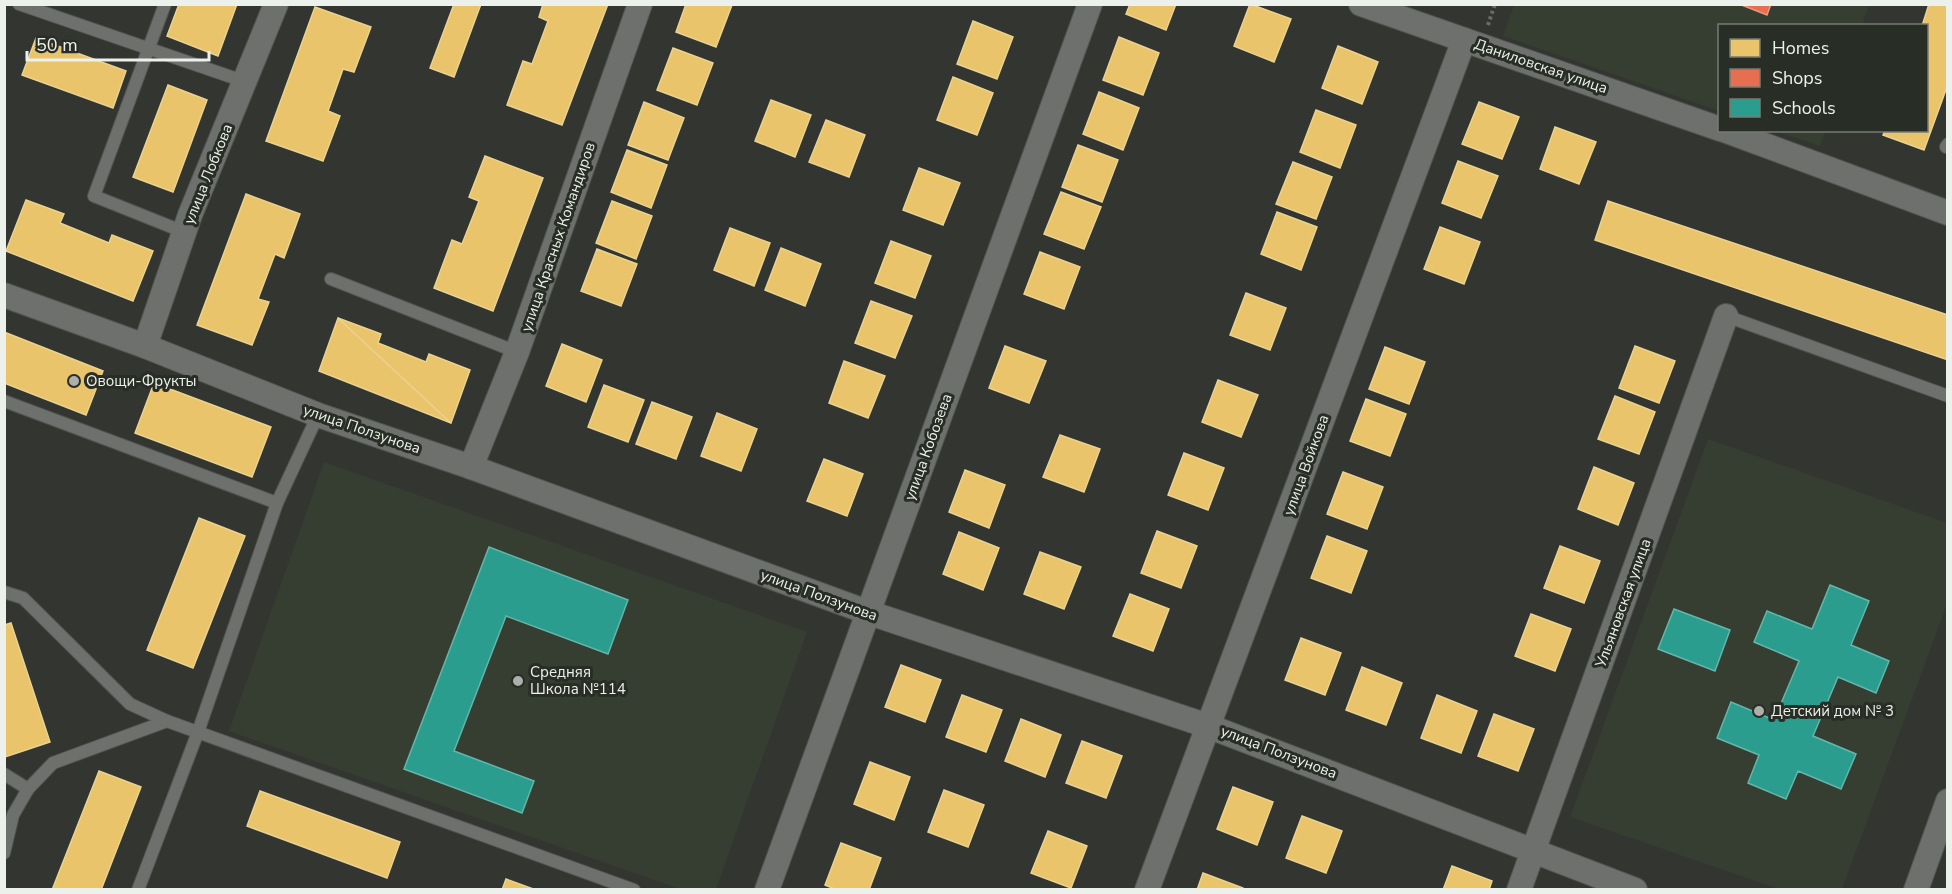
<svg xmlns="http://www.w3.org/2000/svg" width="1952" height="894" font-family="'Nunito Sans',sans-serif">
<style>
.built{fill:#363e32}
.homes{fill:#e9c46a;stroke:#ead291;stroke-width:1.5}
.shops{fill:#e76f51;stroke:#e9967f;stroke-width:1.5}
.schools{fill:#2a9d8f;stroke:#64b6ab;stroke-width:1.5}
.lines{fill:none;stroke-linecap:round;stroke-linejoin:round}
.service-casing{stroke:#515350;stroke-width:14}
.minor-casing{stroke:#515350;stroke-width:26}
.path{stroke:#6a6c69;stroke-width:4;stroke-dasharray:3 3;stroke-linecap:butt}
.service{stroke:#6e706d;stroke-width:12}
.minor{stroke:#6e706d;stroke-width:24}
.poi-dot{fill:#acafaa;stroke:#282d25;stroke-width:2}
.labels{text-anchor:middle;stroke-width:6;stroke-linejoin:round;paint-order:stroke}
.street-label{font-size:15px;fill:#edf1eb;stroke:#282d25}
.poi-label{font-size:15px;fill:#edf1eb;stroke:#282d25;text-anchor:start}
</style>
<rect width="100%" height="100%" fill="#333531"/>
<g class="built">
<polygon points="1514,5 1869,5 1862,25 1720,26 1719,111 1503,36"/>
<polygon points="1776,131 1825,130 1825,131 1820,146"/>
<polygon points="1708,439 1947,523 1947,604 1842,889 1779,889 1570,817"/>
<polygon points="324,462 807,632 716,889 680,889 229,731"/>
</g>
<g class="homes">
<polygon points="179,4 237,4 218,56 167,36"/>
<polygon points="454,4 481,4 454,77 430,68"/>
<polygon points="543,4 608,4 562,125 507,105 523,61 532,64 548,21 539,17"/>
<polygon points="686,4 732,5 716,47 676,32"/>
<polygon points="1130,4 1176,4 1166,30 1126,14"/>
<polygon points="1250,4 1291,19 1274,62 1234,46"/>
<polygon points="1929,4 1948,4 1948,84 1924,150 1883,135 1885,130 1926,130 1926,26 1922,26"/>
<polygon points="315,7 371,27 354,72 343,69 328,111 340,116 323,161 266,141"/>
<polygon points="973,21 1013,37 997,79 957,64"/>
<polygon points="1119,37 1159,53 1143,95 1103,80"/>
<polygon points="36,38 126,71 113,108 22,75"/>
<polygon points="1338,46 1378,62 1362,104 1322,88"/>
<polygon points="673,48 713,63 697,105 657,90"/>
<polygon points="953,77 993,93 977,135 937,120"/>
<polygon points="168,85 207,100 173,192 133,177"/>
<polygon points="1099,92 1139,108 1123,150 1083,134"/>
<polygon points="771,100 811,115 795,157 755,141"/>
<polygon points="644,102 684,118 668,160 628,145"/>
<polygon points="1479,102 1519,117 1502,159 1462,144"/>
<polygon points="1316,110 1356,125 1340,168 1300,152"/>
<polygon points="826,120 865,135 849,177 809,162"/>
<polygon points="1555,127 1596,142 1579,184 1540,169"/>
<polygon points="1078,145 1118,160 1102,202 1062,187"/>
<polygon points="627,150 667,165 651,208 611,192"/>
<polygon points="485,156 543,178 493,311 434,288 452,240 462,244 479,201 469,197"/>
<polygon points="1458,161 1498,176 1481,218 1442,203"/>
<polygon points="1293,162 1332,177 1316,219 1276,204"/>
<polygon points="919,168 960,183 943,225 903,210"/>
<polygon points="1061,192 1101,207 1084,249 1044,234"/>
<polygon points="246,194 300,214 284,258 275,254 258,299 269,302 252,345 197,325"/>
<polygon points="26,200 64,214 60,223 109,243 112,235 153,251 133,301 6,251"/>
<polygon points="612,201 652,216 636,259 596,243"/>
<polygon points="1608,201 1948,315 1948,360 1595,240"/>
<polygon points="1277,212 1317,227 1301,270 1261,254"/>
<polygon points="1440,227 1480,242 1464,284 1424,269"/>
<polygon points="730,228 770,243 754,286 714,270"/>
<polygon points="891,241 931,256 915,298 875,283"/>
<polygon points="781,248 821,264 805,306 765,290"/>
<polygon points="597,249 637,264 621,306 581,291"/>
<polygon points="1040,252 1080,267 1064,309 1024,294"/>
<polygon points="1246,293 1286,308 1270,350 1230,335"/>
<polygon points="871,301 912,316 895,358 855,343"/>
<polygon points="338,318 451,423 319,371"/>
<polygon points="338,318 381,334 378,343 426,362 429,354 470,370 451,423"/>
<polygon points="4,332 103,371 86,415 4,383"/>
<polygon points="562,344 602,360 586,402 546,386"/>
<polygon points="1005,346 1046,361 1029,403 989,388"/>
<polygon points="1635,346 1675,361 1659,403 1619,388"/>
<polygon points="1385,347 1425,362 1409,404 1369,389"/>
<polygon points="844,361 885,376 868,418 829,403"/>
<polygon points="1218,380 1258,395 1241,437 1202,422"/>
<polygon points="154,383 271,427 252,477 135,433"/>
<polygon points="604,385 644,400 628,442 588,427"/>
<polygon points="1615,396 1655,412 1639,454 1598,439"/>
<polygon points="1366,399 1406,414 1390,456 1350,441"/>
<polygon points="652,402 692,417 676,459 636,444"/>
<polygon points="717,413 757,429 741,471 701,456"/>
<polygon points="1060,435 1100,449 1084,492 1043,477"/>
<polygon points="1184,453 1224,468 1208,510 1168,495"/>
<polygon points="824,459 863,474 847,516 807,501"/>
<polygon points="1594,467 1634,483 1618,525 1578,509"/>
<polygon points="965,470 1005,485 989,528 949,512"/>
<polygon points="1343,472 1383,487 1367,529 1327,514"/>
<polygon points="199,518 245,536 193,668 147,650"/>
<polygon points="1157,531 1197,546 1181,588 1141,573"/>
<polygon points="959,532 999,548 983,590 943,574"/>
<polygon points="1327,536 1367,551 1351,593 1311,578"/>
<polygon points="1560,546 1600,561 1584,603 1544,588"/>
<polygon points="1040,552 1081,567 1064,609 1024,594"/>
<polygon points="1130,594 1169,609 1153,651 1113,636"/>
<polygon points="1531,614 1571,629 1555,671 1515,656"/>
<polygon points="11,623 50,742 5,757 4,625"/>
<polygon points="1301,638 1341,653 1325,695 1285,680"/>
<polygon points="901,665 941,680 925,722 885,707"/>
<polygon points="1362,667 1402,683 1386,725 1346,710"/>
<polygon points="962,695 1002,710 986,752 946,737"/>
<polygon points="1437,695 1477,711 1461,753 1421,738"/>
<polygon points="1494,714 1534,729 1518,771 1478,756"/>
<polygon points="1021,719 1061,735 1045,777 1005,761"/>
<polygon points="1082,741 1122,756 1106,798 1066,783"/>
<polygon points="870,762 910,777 894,820 854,804"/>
<polygon points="99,771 141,787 101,890 52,890"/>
<polygon points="1233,787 1273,802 1257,845 1217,829"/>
<polygon points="944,790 984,805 968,847 928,832"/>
<polygon points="260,791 400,842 387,878 247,826"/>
<polygon points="1302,816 1342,831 1326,873 1286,858"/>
<polygon points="1048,831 1087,846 1071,888 1031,873"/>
<polygon points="841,843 881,858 869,890 837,890 825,885"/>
<polygon points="1452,866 1492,881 1489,890 1443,890"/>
<polygon points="1203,873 1243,888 1243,890 1197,890"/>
<polygon points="506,879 536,890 502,890"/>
</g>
<polygon class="shops" points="1739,4 1771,4 1767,15"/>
<g class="schools">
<polygon points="489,547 628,600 608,654 506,616 454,751 534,781 522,813 404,769"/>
<polygon points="1830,585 1869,601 1851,645 1889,661 1876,693 1838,677 1813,736 1856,754 1841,789 1798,771 1786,799 1748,783 1759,755 1717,738 1731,702 1774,720 1799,661 1754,642 1767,611 1812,629"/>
<polygon points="1674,609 1730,630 1715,671 1658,649"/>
</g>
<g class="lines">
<g class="service-casing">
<g id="service">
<polyline points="19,4 246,82"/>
<polyline points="165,4 94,196 184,232"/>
<polyline points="1946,147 1948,144"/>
<polyline points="331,279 517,352"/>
<polyline points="1726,316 1948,396"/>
<polyline points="4,401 277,503"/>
<polyline points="4,592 23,598 130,704 167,721 634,890"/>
<polyline points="4,774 28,789"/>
<polyline points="4,853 13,815 28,789 53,763 167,721"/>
<polyline points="138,890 198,732 277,503 318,415"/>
</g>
</g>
<g class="minor-casing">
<g id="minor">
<polyline points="1361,4 1720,129"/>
<polyline points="1724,130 1948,213"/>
<polyline points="4,295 145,346 318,415 471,467 867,612 1208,726 1635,890"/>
<polyline points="145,346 190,215 276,4"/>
<polyline points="471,467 517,352 640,4"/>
<polyline points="767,890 1090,4"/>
<polyline points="1147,890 1464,40"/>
<polyline points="1519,890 1726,316"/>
<polyline points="1916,890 1948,801"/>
</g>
</g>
<polyline class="path" points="1488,25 1495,4"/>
<use href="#service" class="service"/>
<use href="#minor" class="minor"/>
</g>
<g class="poi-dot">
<circle cx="74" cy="381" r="6"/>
<circle cx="518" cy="681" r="6"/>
<circle cx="1759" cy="711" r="6"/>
</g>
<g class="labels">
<g class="street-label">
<text transform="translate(1541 66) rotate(19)" y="5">Даниловская улица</text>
<text transform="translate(208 174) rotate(-68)" y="5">улица Лобкова</text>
<text transform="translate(558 237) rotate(-71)" y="5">улица Красных Командиров</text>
<text transform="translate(362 429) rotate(19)" y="5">улица Ползунова</text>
<text transform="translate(928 447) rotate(-70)" y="5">улица Кобозева</text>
<text transform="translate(1306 465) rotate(-70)" y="5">улица Войкова</text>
<text transform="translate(819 595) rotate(20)" y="5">улица Ползунова</text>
<text transform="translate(1623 603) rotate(-70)" y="5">Ульяновская улица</text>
<text transform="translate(1279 752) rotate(21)" y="5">улица Ползунова</text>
</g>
<g class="poi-label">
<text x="86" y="386">Овощи-Фрукты</text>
<text x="530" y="677">Средняя<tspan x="530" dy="17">Школа №114</tspan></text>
<text x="1771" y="716">Детский дом № 3</text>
</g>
</g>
<rect width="1952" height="894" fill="none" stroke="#edf1eb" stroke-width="12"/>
<rect x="1718" y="24" width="210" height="108" fill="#282d25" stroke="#777b74" stroke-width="1.5"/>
<rect x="1730" y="39" width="30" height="18" fill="#e9c46a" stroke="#777b74" stroke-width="1.5"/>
<text x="1772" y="54" font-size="18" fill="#edf1eb">Homes</text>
<rect x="1730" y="69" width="30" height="18" fill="#e76f51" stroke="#777b74" stroke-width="1.5"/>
<text x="1772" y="84" font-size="18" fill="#edf1eb">Shops</text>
<rect x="1730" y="99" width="30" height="18" fill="#2a9d8f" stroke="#777b74" stroke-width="1.5"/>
<text x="1772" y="114" font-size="18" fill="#edf1eb">Schools</text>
<path d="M27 51v9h182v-9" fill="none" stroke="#edf1eb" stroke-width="3"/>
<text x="36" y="51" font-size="18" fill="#edf1eb" stroke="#282d25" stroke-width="4.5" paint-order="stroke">50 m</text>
</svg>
